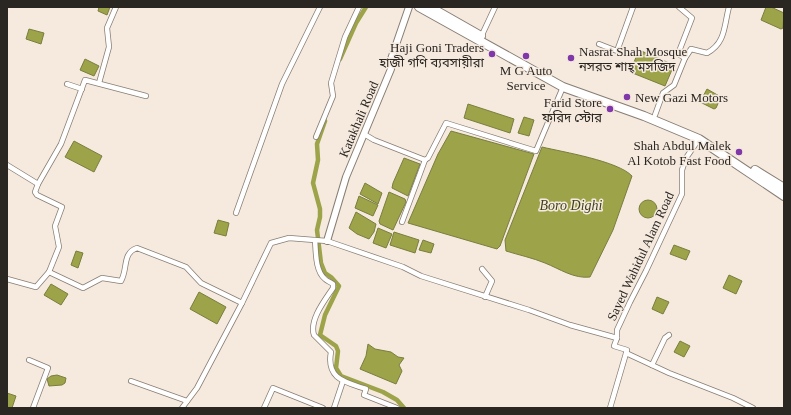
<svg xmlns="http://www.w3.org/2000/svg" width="791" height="415" font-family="'Times New Roman','Noto Sans Bengali',serif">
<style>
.water{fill:#9ca349;stroke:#7a7e3d}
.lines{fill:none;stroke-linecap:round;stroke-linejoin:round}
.canal{stroke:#9ca349;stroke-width:4.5}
.minor-casing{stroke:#877d73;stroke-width:6}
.tertiary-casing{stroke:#877d73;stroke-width:8}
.trunk-casing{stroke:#877d73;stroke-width:10}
.minor{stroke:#fff;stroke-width:4.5}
.tertiary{stroke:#fff;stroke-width:6}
.trunk{stroke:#fff;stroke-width:8}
.poi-dot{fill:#7f37a9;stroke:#f6eadf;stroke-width:1.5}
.labels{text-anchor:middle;stroke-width:3;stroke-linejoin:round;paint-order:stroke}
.poi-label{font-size:13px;fill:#2a2622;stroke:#f6eadf;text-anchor:end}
.street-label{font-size:13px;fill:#2a2622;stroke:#f6eadf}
.water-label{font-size:14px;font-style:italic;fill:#3e421b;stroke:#f6eadf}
</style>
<rect width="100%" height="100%" fill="#f6eadf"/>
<g class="water">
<polygon points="99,7 110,7 107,15 98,11"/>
<polygon points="766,7 771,7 784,13 783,28 781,29 761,20"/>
<polygon points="29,29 44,33 41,44 26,39"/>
<polygon points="639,50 674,65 665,86 630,72"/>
<polygon points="85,59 99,66 94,76 80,70"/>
<polygon points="707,89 721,97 716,108 714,109 700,102"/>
<polygon points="468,104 514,119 510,133 464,118"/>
<polygon points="524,117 534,120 529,136 518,133"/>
<polygon points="451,131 534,154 500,246 497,249 408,223 438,154"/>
<polygon points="74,141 102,156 94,172 65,157"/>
<path d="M542,147C563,152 618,161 632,176L613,230L590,277C574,279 560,269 545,263C533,258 519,255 506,251L505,240Z"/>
<polygon points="404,158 420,164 408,196 392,188 393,183"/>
<polygon points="365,183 382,193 378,204 360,194"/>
<polygon points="389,192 405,199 406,202 393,230 380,224 379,221"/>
<polygon points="359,196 378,205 373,216 355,208"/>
<circle cx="648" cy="209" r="9"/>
<polygon points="356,212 376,224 374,232 369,239 357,234 349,228"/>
<polygon points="218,220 229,223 226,236 214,233"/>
<polygon points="378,228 392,234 386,248 373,243"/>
<polygon points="394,232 419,240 415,253 390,245"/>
<polygon points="423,240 434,244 431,253 419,250"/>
<polygon points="674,245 690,251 686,260 670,254"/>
<polygon points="76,251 83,253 78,268 71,265"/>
<polygon points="729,275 742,281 736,294 723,288"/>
<polygon points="51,284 68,294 61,305 44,295"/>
<polygon points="199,292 226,307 217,324 190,309"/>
<polygon points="657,297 669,302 663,314 652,309"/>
<polygon points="680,341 690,346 684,357 674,352"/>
<polygon points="368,344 375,349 391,352 398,357 404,358 399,365 402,371 396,384 360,369 366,356"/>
<polygon points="57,375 66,378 65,383 62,385 49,386 47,379 51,376"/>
<polygon points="7,393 16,396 12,408 7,408"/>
</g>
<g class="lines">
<g class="canal">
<polyline points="340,59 356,23 366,7"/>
<polyline points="325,121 317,144 318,160 313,183 320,209 320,217 317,230 321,263 325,273 331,277 339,286 325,315 320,335 336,346 338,351 336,368 341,376 383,392 397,400 404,408"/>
</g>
<g class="minor-casing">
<g id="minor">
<polyline points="481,37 495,7"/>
<polyline points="599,44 617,51 633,7"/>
<path d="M685,58L691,49L707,53C726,43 724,25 729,7"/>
<polyline points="99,83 109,47 107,28 116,7"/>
<polyline points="67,84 82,89"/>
<polyline points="655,115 663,93 674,85 685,58 678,54 692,18 679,7"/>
<polyline points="364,134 374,140 425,160 428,158 446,123 536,151 563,87"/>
<polyline points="316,137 333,96 331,83 345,37 359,7"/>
<polyline points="7,165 38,184"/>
<polyline points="236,213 282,84 320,7"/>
<polyline points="402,222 425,160"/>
<path d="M315,240C316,251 315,271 325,279C327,281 330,282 333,284V288C325,300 309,320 314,335L331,352C326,379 345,382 366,389L364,395L397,408"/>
<polyline points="482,269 492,281 485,297"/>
<path d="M49,272L83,288L102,278L121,281C128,269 122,253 137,248L186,267L201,283L242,303"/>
<polyline points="7,279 36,287 49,272 59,247 55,226 62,207 37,195 35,192 38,184 61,144 85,80 146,96"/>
<polyline points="617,338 617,330 630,302 646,271 682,194 682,170 686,158 699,139"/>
<polyline points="626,353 669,373 733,398 753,408"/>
<polyline points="29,360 48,368 33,408"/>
<polyline points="652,365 665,338 669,335"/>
<polyline points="131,381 187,401"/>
<polyline points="182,408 197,388 242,303 271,243 289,238 327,241 403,267 421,276 529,310 570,325 617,338 614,346 627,350 610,408"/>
<polyline points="264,408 273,388 323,408"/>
<polyline points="334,408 343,381"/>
</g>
</g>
<g class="tertiary-casing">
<polyline id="tertiary" points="327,241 346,177 391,69 390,62 409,7"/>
</g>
<g class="trunk-casing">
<g id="trunk">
<polyline points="419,7 563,87 644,116 699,139 784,196"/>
<polyline points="430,7 481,36"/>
<polyline points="755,170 784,188"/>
</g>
</g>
<use href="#minor" class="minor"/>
<use href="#tertiary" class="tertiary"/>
<use href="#trunk" class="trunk"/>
</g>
<g class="poi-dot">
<circle cx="492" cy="54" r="4"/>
<circle cx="526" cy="56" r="4"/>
<circle cx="571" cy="58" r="4"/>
<circle cx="627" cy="97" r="4"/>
<circle cx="610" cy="109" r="4"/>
<circle cx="739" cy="152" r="4"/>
</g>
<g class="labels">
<g class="poi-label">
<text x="484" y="52">Haji Goni Traders<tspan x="484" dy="15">হাজী গণি ব্যবসায়ীরা</tspan></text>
<text x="579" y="56" text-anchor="start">Nasrat Shah Mosque<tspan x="579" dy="15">নসরত শাহ্‌ মসজিদ</tspan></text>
<text x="526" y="75" text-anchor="middle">M G Auto<tspan x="526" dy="15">Service</tspan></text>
<text x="635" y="102" text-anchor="start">New Gazi Motors</text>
<text x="602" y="107">Farid Store<tspan x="602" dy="15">ফরিদ স্টোর</tspan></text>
<text x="731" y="150">Shah Abdul Malek<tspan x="731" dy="15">Al Kotob Fast Food</tspan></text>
</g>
<g class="street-label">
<text transform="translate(358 119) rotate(-67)" y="5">Katakhali Road</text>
<text transform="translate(640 256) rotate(-65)" y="5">Sayed Wahidul Alam Road</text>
</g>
<g class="water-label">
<text x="571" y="210">Boro Dighi</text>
</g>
</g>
<rect width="791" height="415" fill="none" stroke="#2a2622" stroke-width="16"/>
</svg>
